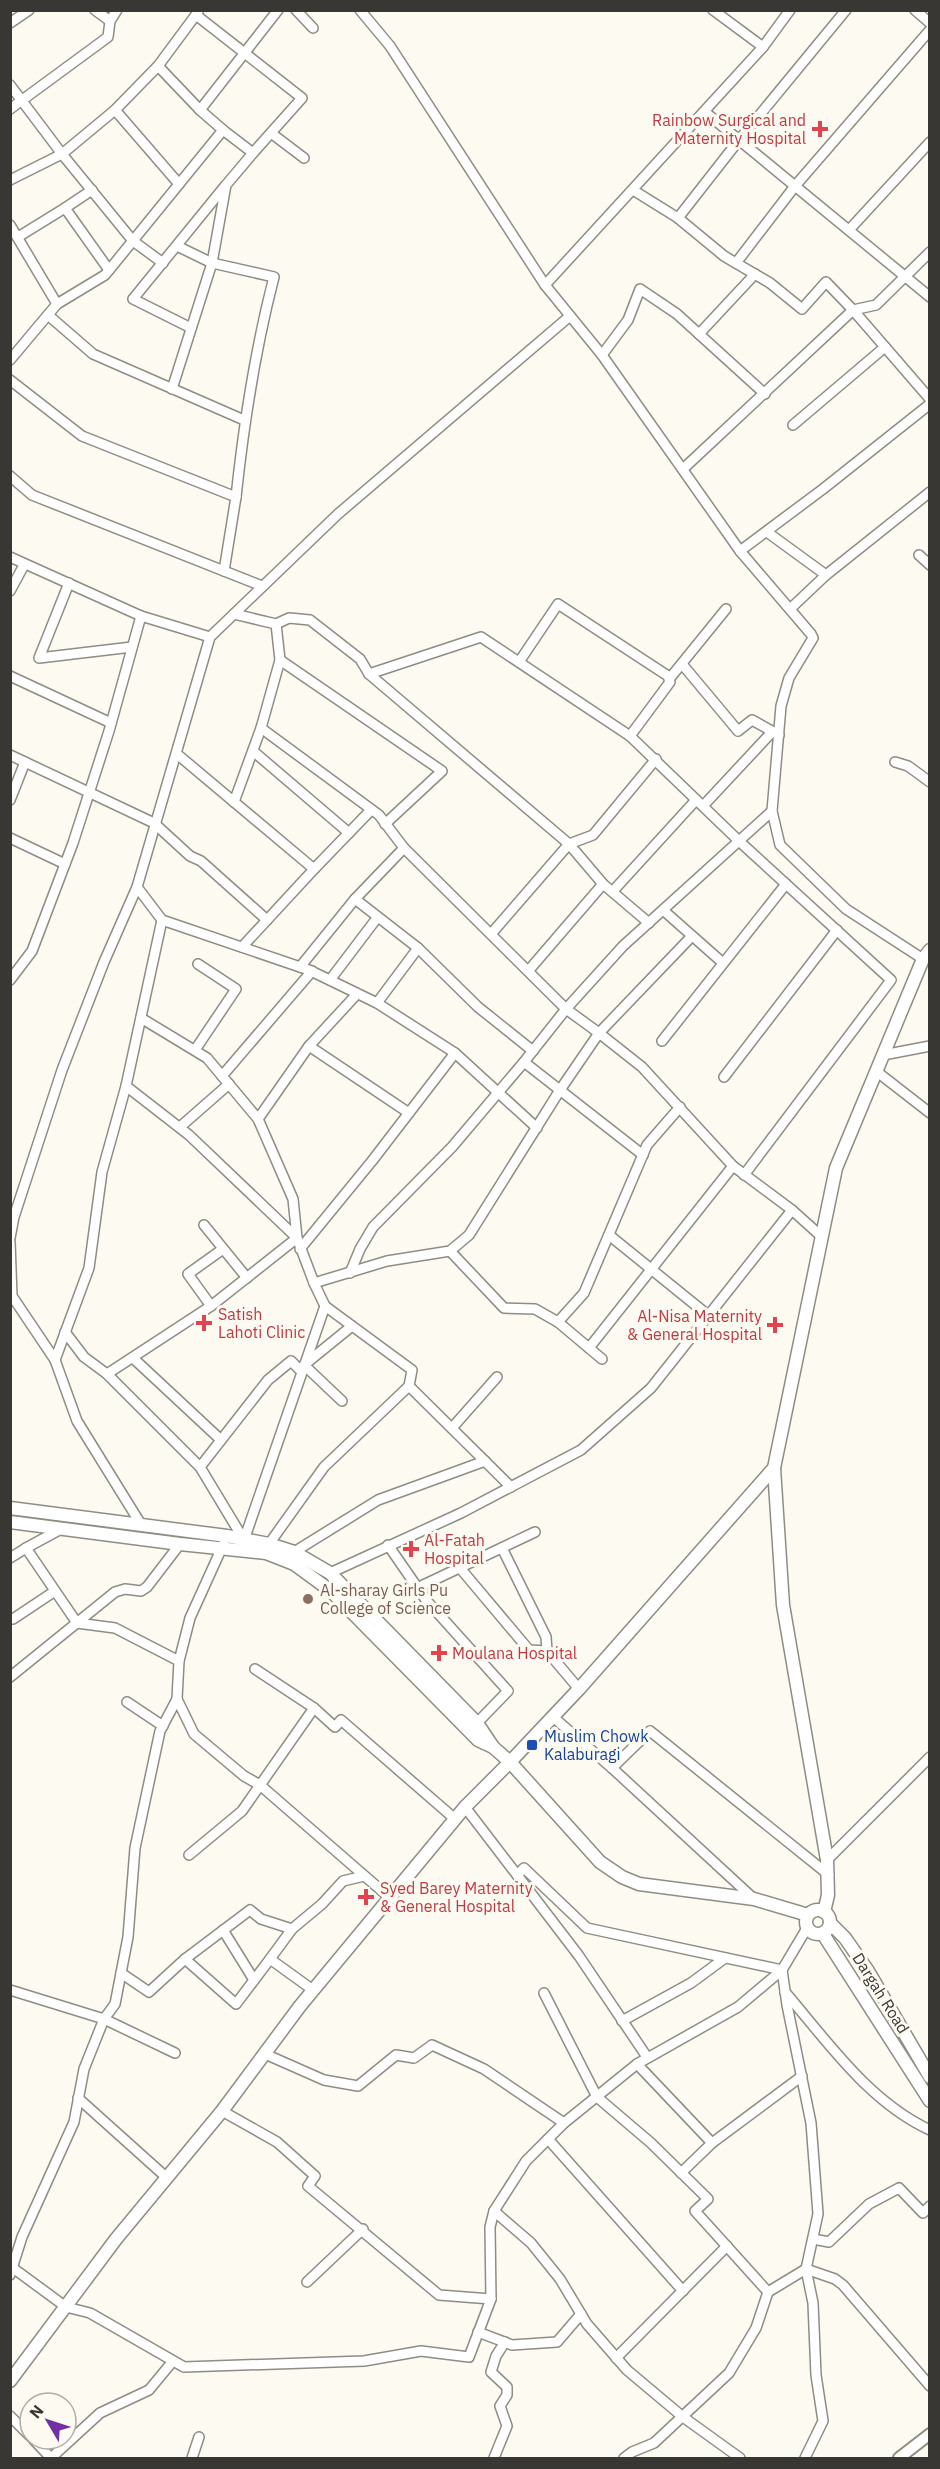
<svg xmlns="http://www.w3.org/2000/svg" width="940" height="2469" font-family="'IBM Plex Sans',sans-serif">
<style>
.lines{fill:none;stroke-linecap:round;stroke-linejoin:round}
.minor-casing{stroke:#8e8d84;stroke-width:12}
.tertiary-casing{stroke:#8e8d84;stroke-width:14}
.secondary-casing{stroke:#8e8d84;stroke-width:15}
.minor{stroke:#fff;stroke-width:9}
.tertiary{stroke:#fff;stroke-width:10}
.secondary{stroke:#fff;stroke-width:12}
.health-dot{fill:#e0444e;stroke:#fcfaf1;stroke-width:2}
.education-dot{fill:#8d6e63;stroke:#fcfaf1;stroke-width:2}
.transit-dot{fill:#1a4fb4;stroke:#fcfaf1;stroke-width:2}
.labels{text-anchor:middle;stroke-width:6;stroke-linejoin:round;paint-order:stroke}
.health-label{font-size:16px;fill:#be3a42;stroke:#fcfaf1;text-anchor:start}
.education-label{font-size:16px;fill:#785e54;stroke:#fcfaf1;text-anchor:start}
.transit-label{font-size:16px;fill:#164399;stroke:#fcfaf1;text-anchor:start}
.street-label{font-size:16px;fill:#383734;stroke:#fcfaf1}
</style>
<rect width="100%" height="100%" fill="#fcfaf1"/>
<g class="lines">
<g class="minor-casing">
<g id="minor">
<polyline points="95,10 110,21"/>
<polyline points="296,10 313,28"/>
<polyline points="360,10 390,46 545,285 602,355 740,551 811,634 813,638 789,678 781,706 772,811 780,845 846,909 923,959"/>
<polyline points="713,10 763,47"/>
<polyline points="915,10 930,23"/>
<polyline points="196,15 302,98 253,153"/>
<polyline points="10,23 29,10"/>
<polyline points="158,66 200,110"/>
<polyline points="10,85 62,154 10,180"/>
<polyline points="10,109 108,37 110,21 117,10"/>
<polyline points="115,110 158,66 198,12"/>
<polyline points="705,112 930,297"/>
<path d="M223,130L253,153L226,185L212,263L274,277C255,350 244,422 236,497"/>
<polyline points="271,133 304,158"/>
<polyline points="92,190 65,208 109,270"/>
<polyline points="633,190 678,218 724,256 770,283 802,309 826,282 853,310 930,399"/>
<polyline points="678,218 739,140 846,10"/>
<polyline points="10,225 57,304"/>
<polyline points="849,230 930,142"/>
<polyline points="18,237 65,208"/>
<polyline points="163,263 133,241 62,154 115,110 179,184"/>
<polyline points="736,263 795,186 930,30"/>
<polyline points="545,285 763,47 790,10"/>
<polyline points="48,315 93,354 244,420"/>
<polyline points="191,328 133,299 225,186"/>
<polyline points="699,334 755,274"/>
<polyline points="602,355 628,320 640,289 677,314 765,394"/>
<polyline points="10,360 57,304 105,275 223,130 200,110 278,10"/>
<polyline points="10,380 82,436 236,497 224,571"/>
<polyline points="172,389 212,263 177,246"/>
<polyline points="793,425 885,347"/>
<polyline points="683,469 853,310 876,305 930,252"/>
<polyline points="10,476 32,495 262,586"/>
<polyline points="767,532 826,575"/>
<polyline points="740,551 823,489 930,404"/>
<polyline points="919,555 930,565"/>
<polyline points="10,557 141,616 210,637"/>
<polyline points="69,583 39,658 132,647"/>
<polyline points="10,591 24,565"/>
<polyline points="790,609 826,575 930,492"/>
<polyline points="234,614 276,624 280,660 261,728 379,815 404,848 566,1009 623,946 772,811"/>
<polyline points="276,624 289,618 310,620 360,659 369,674 569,844 603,884"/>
<polyline points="280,660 442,771 385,824"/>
<polyline points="519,662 558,604 668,676 670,682 630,736"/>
<polyline points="682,664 738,731 752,720 779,735"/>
<polyline points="369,674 481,637 630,736 740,842 891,980 744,1175"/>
<polyline points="10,676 111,723"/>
<polyline points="670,678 726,609"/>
<polyline points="253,751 349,833"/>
<polyline points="177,754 314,869 371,810"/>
<polyline points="10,755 154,823 190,856 201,861 267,920"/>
<polyline points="895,762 908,766 930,782"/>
<polyline points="10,800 25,762"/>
<polyline points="234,802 261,728"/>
<polyline points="703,806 772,732"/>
<polyline points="10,838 65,864"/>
<polyline points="613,891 696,800"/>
<polyline points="663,910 723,963"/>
<polyline points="162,920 309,970 377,1003 455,1053 537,1128"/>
<polyline points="491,934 569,844 593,835 656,759"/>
<polyline points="242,947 316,867"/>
<polyline points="418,948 478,1007 533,1051"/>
<polyline points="300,967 355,899"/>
<polyline points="529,970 603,884 649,923"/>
<polyline points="10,980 32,951 73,843 109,731 141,616"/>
<polyline points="330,980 377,918"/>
<polyline points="357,994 309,1046 409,1113"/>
<polyline points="377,1003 418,948 355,899 404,848"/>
<polyline points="662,1041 786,884"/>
<polyline points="195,1050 236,989 198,964"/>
<polyline points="883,1055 930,1046"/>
<polyline points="524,1062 643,1155"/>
<polyline points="876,1071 930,1113"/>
<polyline points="222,1076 312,971"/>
<polyline points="724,1077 837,930"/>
<polyline points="126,1086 189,1135 297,1238 314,1283"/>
<polyline points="258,1119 309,1046"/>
<polyline points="180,1127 229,1084"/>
<polyline points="204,1225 247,1278"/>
<polyline points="609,1235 709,1316"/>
<polyline points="10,1238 14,1217 62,1070 104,962 137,887"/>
<polyline points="10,1242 12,1296 55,1360"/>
<polyline points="300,1249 372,1161 455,1053"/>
<polyline points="450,1251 504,1308 535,1309 558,1322 584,1293 647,1145 680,1107"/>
<polyline points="350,1273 360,1249 373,1227 452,1147 524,1062 566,1009 599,1033 692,936"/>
<polyline points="211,1306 188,1274 223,1249"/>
<polyline points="325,1306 314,1283 387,1261 450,1251 469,1235 560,1090 599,1033 642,1067 733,1166 792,1210"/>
<polyline points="558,1322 602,1359"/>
<polyline points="65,1332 84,1357 107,1374 200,1467"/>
<polyline points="589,1348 733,1166"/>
<polyline points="133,1358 221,1440"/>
<polyline points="107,1374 211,1306 297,1238 293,1199 258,1119 207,1058 141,1018"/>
<polyline points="342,1401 304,1365 352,1326"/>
<polyline points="452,1428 497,1377"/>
<polyline points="142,1526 77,1421 55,1360 89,1268 102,1172 126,1086 162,920 137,887 210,637 338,514 570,316"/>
<polyline points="61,1529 26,1548 77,1623 115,1628 179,1661 177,1699 160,1731 135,1848 128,1937 115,2004 104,2019 175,2053"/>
<polyline points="244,1540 325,1306 412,1370 409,1386 511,1487"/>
<polyline points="244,1540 200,1467 268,1380 291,1361 301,1371"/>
<polyline points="269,1544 324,1467 409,1386"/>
<polyline points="388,1545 426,1600 508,1691 477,1723"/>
<polyline points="502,1548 546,1637 547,1651 579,1689"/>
<polyline points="294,1552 378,1500 485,1461"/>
<polyline points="10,1558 26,1548"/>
<polyline points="460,1568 529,1650 547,1651"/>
<polyline points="330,1573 461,1513 581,1450 651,1388 792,1210 822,1237"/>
<polyline points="417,1588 535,1532"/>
<polyline points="13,1619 55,1591"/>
<polyline points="179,1661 190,1618 224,1543"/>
<polyline points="10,1677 115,1592 125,1589 141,1591 147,1587 180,1544"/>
<polyline points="177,1699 194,1734 244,1776 260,1785 390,1898"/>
<polyline points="127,1702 163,1726"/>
<polyline points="314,1708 335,1727 341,1720 455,1819"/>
<polyline points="553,1717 612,1768 754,1899"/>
<polyline points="612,1768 650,1731 829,1875"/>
<polyline points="465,1807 579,1956 647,2057"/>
<polyline points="189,1855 242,1811 314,1708 255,1669"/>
<polyline points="827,1860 930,1757"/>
<polyline points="517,1875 524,1868 587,1928 782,1970"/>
<polyline points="292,1929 322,1904 343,1881 364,1876"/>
<polyline points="223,1930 254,1980"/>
<polyline points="185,1959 236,2004 270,1959"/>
<polyline points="121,1973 149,1992 185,1959 250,1910 261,1919 292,1929 270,1959 313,1990"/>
<polyline points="10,1990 104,2019 84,2069 74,2122 22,2237 10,2275"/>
<path d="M785,1992C827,2041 869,2102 930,2130"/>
<polyline points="544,1993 597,2097 651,2143 708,2199 695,2211 768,2292"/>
<polyline points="622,2021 691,1983 725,1958"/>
<polyline points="265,2054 324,2080 358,2086 396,2055 414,2058 432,2045 484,2069 564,2123"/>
<polyline points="637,2064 712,2143 681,2173"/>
<polyline points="78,2098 166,2177"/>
<polyline points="222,2111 277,2142 315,2176 308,2186 439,2295 491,2299"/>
<polyline points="548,2139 683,2291"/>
<polyline points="712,2143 802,2076"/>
<polyline points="494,2211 531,2243 560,2279 587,2324 627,2370 683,2417 740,2458"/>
<polyline points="813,2239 829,2242 869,2204 899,2188 923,2213 930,2206"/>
<polyline points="13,2268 66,2307 90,2313 184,2367 364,2361 421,2351 469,2357 491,2299 490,2227 494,2211 526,2161 564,2123 637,2064 738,2007 782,1970"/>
<polyline points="307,2282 363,2229"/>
<polyline points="478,2332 512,2345 557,2342 581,2314"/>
<polyline points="616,2358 727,2246"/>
<polyline points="10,2416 30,2436"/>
<polyline points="33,2439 51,2458"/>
<polyline points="51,2458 100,2413 149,2390 173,2361"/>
<polyline points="192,2458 199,2437"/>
<polyline points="494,2458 507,2426 500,2406 507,2395 507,2387 491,2372 496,2356 505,2342"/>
<polyline points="624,2458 632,2452 654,2443 729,2373 756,2328 768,2292 806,2269 835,2279 843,2285 930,2386"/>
<polyline points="805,2458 823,2421 816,2375 813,2303 806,2269 818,2214 811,2123 787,2005 782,1970 807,1928"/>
</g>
</g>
<g class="tertiary-casing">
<polyline id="tertiary" points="899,2458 930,2434"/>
</g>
<g class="secondary-casing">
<g id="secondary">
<polyline points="10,1508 227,1536 269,1544 294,1552 330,1573 477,1723 493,1747 510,1762 579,1689 774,1468"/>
<polyline points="10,1522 180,1544 266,1553 294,1564 331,1591 478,1740 493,1747"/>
<circle cx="818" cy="1922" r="12"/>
<polyline points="824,1912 828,1895 827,1860 783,1605 774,1468 836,1168 923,959 930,950"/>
<polyline points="830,1923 845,1938 868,1971 930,2077"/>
<polyline points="823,1934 930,2101"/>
<polyline points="10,2381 116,2239 222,2111 300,2006 465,1807 510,1762 600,1862 622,1877 639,1884 754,1899 808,1915"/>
</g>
</g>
<use href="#minor" class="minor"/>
<use href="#tertiary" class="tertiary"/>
<use href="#secondary" class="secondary"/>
</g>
<g class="health-dot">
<path d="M817 120h6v6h6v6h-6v6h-6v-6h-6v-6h6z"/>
<path d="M201 1314h6v6h6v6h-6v6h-6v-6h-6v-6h6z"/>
<path d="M772 1316h6v6h6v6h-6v6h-6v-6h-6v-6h6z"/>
<path d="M408 1540h6v6h6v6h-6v6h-6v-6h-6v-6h6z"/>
<path d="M436 1644h6v6h6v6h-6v6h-6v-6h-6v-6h6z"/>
<path d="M363 1888h6v6h6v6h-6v6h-6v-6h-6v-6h6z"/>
</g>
<circle class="education-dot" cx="308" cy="1599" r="6"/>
<rect class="transit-dot" x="526" y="1739" width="12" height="12" rx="3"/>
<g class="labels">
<g class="health-label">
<text x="806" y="126" text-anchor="end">Rainbow Surgical and<tspan x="806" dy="18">Maternity Hospital</tspan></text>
<text x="218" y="1320">Satish<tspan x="218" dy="18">Lahoti Clinic</tspan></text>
<text x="762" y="1322" text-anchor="end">Al-Nisa Maternity<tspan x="762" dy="18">&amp; General Hospital</tspan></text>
<text x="424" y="1546">Al-Fatah<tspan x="424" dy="18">Hospital</tspan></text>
<text x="452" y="1659">Moulana Hospital</text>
<text x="380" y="1894">Syed Barey Maternity<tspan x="380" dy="18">&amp; General Hospital</tspan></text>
</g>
<g class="education-label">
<text x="320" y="1596">Al-sharay Girls Pu<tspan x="320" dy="18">College of Science</tspan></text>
</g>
<g class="transit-label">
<text x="544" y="1742">Muslim Chowk<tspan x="544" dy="18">Kalaburagi</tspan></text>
</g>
<g class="street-label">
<text transform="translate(881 1993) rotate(58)" y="6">Dargah Road</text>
</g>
</g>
<rect width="940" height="2469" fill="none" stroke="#383734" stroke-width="24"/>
<g transform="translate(48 2421) rotate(309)"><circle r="28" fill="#fcfaf1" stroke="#aeaca5" stroke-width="1.5"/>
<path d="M0-4.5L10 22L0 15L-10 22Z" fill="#7230a4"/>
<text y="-9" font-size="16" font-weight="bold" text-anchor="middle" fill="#383734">N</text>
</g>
</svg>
